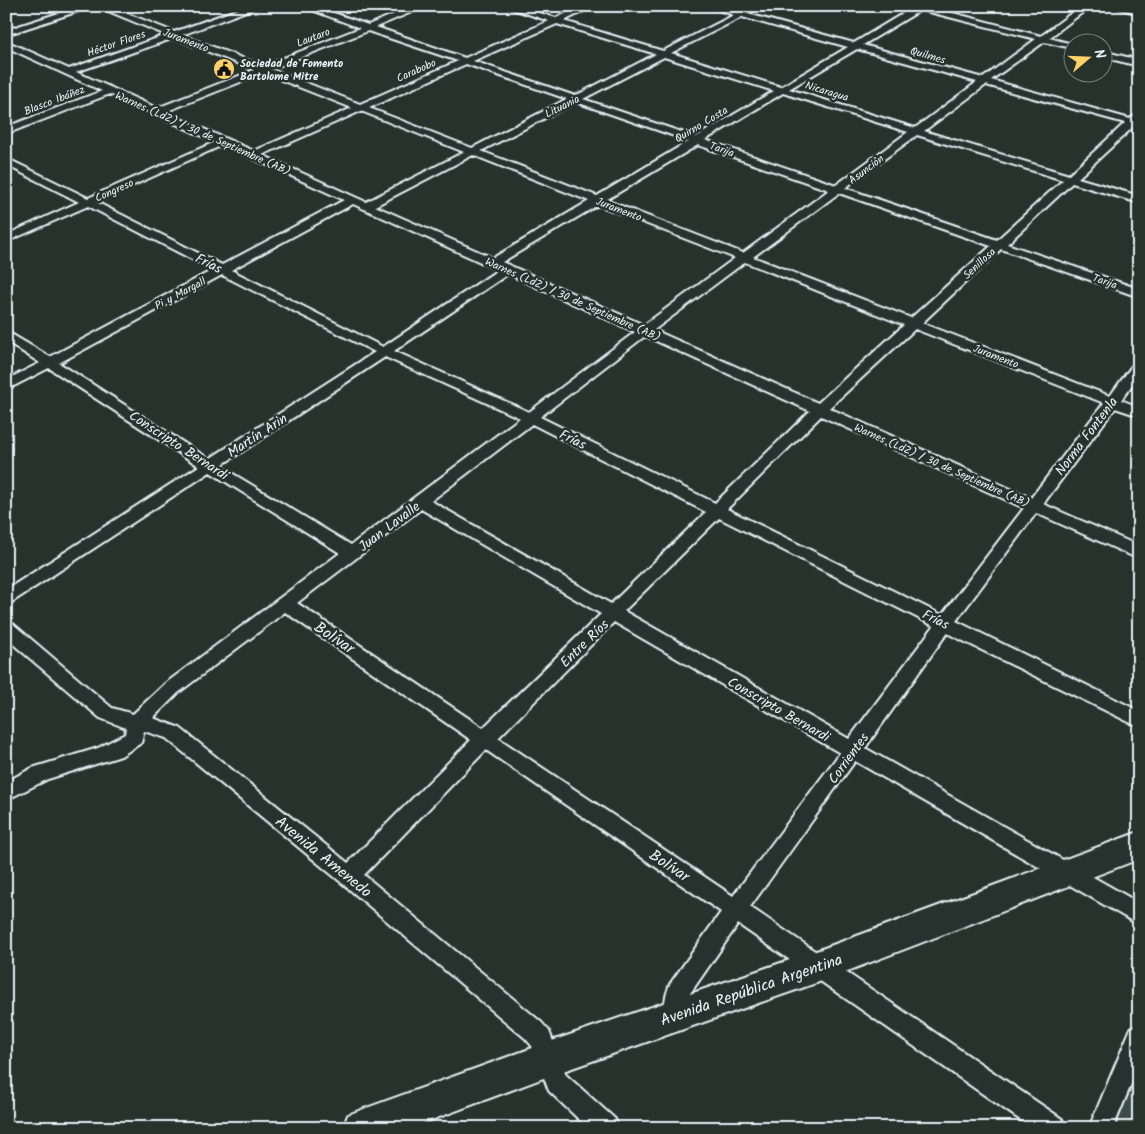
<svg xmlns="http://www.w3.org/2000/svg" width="1145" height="1134" font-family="Kalam,sans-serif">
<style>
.green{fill:#3e4b47;stroke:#939ea0}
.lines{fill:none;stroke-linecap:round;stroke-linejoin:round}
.street-casing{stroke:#e8f1f8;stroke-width:4}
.secondary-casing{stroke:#e8f1f8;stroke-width:4}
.street{fill:#26332d;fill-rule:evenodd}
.secondary{fill:#26332d;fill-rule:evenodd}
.labels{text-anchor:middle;stroke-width:5;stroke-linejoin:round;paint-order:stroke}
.far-street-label{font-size:11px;fill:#e8f1f8;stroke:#26332d}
.far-poi-label{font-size:11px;font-weight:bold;fill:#e8f1f8;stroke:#26332d;text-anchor:start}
.street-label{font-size:14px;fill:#e8f1f8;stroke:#26332d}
.near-street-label{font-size:16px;fill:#e8f1f8;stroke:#26332d}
</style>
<rect width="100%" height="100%" fill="#26332d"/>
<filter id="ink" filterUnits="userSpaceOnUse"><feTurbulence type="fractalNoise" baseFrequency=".02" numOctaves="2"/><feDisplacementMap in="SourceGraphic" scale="10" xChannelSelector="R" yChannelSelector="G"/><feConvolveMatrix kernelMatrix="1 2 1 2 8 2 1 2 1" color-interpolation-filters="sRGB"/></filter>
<g filter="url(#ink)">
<polygon class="green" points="1139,1069 1139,1128 1115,1128"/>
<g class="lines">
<g class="street-casing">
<g id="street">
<polygon points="81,6 94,6 6,35 6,30"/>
<path d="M96,6H108L174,32L247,6H260L182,35L263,66L360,28L301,6H314L368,25L414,6H426L376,27L465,58L549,21L504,6H517L556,18L583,6H594L564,21L663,51L734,15L707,6H721L740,11L750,6H761L748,14L854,43L912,8L909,6H926L1041,36L1081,6H1091L1049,38L1072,44V48L1044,42L991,80L1130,119L1139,113V127L1134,126L1078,178L1139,196V203L1072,183L1007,244L1139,289V297L1001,249L922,323L1110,396L1134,363L1139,362V375L1121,400L1139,407V416L1115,408L1043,504L1139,546V559L1036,513L956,621L1139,711V727L947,633L865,748L1139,903V925L855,761L750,907L1062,1119L1065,1128H1032L738,924L689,995L686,1016L683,1024L675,1027L667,1024C662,1012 665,996 670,984L721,912L486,750L364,875L541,1022L549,1031L566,1075L615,1119L618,1128H588L549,1091L532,1046L525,1038L342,883L166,738L144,731L141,743L121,756L48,779L6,800V782L32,768L98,748L125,734L126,728L100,718L6,638V622L12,623L112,708L133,714L166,683L340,553L210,472L12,602L6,604V590L199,466L49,368L6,390V380L40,363L6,341V331L50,357L213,270L88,206L6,242V235L79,202L6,165V158L88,198L215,142L110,94L6,134V127L102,91L6,47V41L69,69L166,35ZM921,10L1036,39L983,78L863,45ZM742,17L848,47L781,87L671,53ZM557,24L656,54L575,96L473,61ZM368,31L458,61L360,104L271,69ZM174,38L254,70L157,108L76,72ZM857,49L977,82L915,128L789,89ZM664,57L774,91L696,137L583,99ZM466,64L567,99L472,148L369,108ZM263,73L352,108L254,151L165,112ZM986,85L1125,123L1069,175L924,131ZM783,93L908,132L836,185L705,140ZM576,102L689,141L597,196L481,151ZM361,111L464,152L366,202L262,155ZM917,135L1063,180L997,240L845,188ZM223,145L344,200L222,265L96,202ZM698,145L829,190L743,253L606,200ZM473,155L589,201L493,258L375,206ZM839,193L991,246L911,318L753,257ZM353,204L362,208L498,270L383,347L231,270ZM598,205L735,258L644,325L502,262ZM745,262L904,325L818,403L654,330ZM508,274L635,332L529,412L394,351ZM222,275L375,352L209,459L59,363ZM915,329L1104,403L1031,498L829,408ZM645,336L810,411L715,503L540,417ZM385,357L520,418L351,545L220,466ZM821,416L1024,508L942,615L727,509ZM532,424L706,512L611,604L431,501ZM421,509L601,614L483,728L297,603ZM719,518L934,626L849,739L624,611ZM285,612L471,740L348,863L180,728L153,718L178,693ZM614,622L840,753L733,896L498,738Z"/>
<polygon points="1112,6 1126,6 1139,9 1139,14"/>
<polygon points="1102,51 1139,60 1139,66 1102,57"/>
<polygon points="1139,1025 1139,1065 1113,1128 1089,1128 1131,1028"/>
</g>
</g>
<g class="secondary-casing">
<polygon id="secondary" points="1139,832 1139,859 819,982 549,1076 410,1128 343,1128 348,1115 361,1110 549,1042 819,950"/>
</g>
<use href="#street" class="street"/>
<use href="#secondary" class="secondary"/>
</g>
</g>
<defs>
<g id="civic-disc" transform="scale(1.125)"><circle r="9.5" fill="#ffd166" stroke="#26332d"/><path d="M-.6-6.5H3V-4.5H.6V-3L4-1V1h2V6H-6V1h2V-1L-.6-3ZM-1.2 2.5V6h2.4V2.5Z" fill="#111"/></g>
</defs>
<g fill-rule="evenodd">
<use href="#civic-disc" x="224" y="69"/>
</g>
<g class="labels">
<g class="far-street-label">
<text transform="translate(313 37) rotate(-21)" y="4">Lautaro</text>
<text transform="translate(186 40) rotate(21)" y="4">Juramento</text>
<text transform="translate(116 43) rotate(-19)" y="4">Héctor Flores</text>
<text transform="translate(928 55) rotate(16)" y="4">Quilmes</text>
<text transform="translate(416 70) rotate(-24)" y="4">Carabobo</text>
<text transform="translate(827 91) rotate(17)" y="4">Nicaragua</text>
<text transform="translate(54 100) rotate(-21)" y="4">Blasco Ibáñez</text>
<text transform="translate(562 106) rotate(-27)" y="4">Lituania</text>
<text transform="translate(701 124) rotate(-31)" y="4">Quirno Costa</text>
<text transform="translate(203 133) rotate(24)" y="4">Warnes (LdZ) / 30 de Septiembre (AB)</text>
<text transform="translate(722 149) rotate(19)" y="4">Tarija</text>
<text transform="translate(866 169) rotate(-37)" y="4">Asunción</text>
<text transform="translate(114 190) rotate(-24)" y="4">Congreso</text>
<text transform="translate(619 209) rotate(21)" y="4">Juramento</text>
<text transform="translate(979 263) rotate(-43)" y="4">Senillosa</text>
<text transform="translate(1105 281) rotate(19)" y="4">Tarija</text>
<text transform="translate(180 293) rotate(-28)" y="4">Pi y Margall</text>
<text transform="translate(573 299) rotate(24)" y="4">Warnes (LdZ) / 30 de Septiembre (AB)</text>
<text transform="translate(996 356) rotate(21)" y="4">Juramento</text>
<text transform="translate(942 465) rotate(24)" y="4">Warnes (LdZ) / 30 de Septiembre (AB)</text>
</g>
<g class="far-poi-label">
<text x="240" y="67">Sociedad de Fomento<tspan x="240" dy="13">Bartolome Mitre</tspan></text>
</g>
<g class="street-label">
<text transform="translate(209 263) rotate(27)" y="5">Frías</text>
<text transform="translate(257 435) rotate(-33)" y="5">Martín Arin</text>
<text transform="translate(1086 436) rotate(-53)" y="5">Norma Fontenla</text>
<text transform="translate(573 439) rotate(26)" y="5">Frías</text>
<text transform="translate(179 445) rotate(33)" y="5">Conscripto Bernardi</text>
<text transform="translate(389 526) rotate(-37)" y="5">Juan Lavalle</text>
<text transform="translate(936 619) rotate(26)" y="5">Frías</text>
<text transform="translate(584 643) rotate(-44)" y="5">Entre Ríos</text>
<text transform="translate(779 709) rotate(30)" y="5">Conscripto Bernardi</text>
<text transform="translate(848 758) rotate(-54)" y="5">Corrientes</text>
</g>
<g class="near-street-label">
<text transform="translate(335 637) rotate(34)" y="6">Bolívar</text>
<text transform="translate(324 856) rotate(39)" y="6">Avenida Amenedo</text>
<text transform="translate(670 865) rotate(34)" y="6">Bolívar</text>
<text transform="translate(751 989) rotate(-19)" y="6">Avenida República Argentina</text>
</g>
</g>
<rect width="1145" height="1134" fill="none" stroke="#26332d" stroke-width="25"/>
<rect x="12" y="12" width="1120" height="1109" fill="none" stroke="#e8f1f8" stroke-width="2" filter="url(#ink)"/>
<g transform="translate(1088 58) rotate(71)"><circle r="24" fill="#26332d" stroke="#747f7e"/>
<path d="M0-4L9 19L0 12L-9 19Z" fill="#ffd166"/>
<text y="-8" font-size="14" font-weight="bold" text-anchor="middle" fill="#e8f1f8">N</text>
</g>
</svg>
